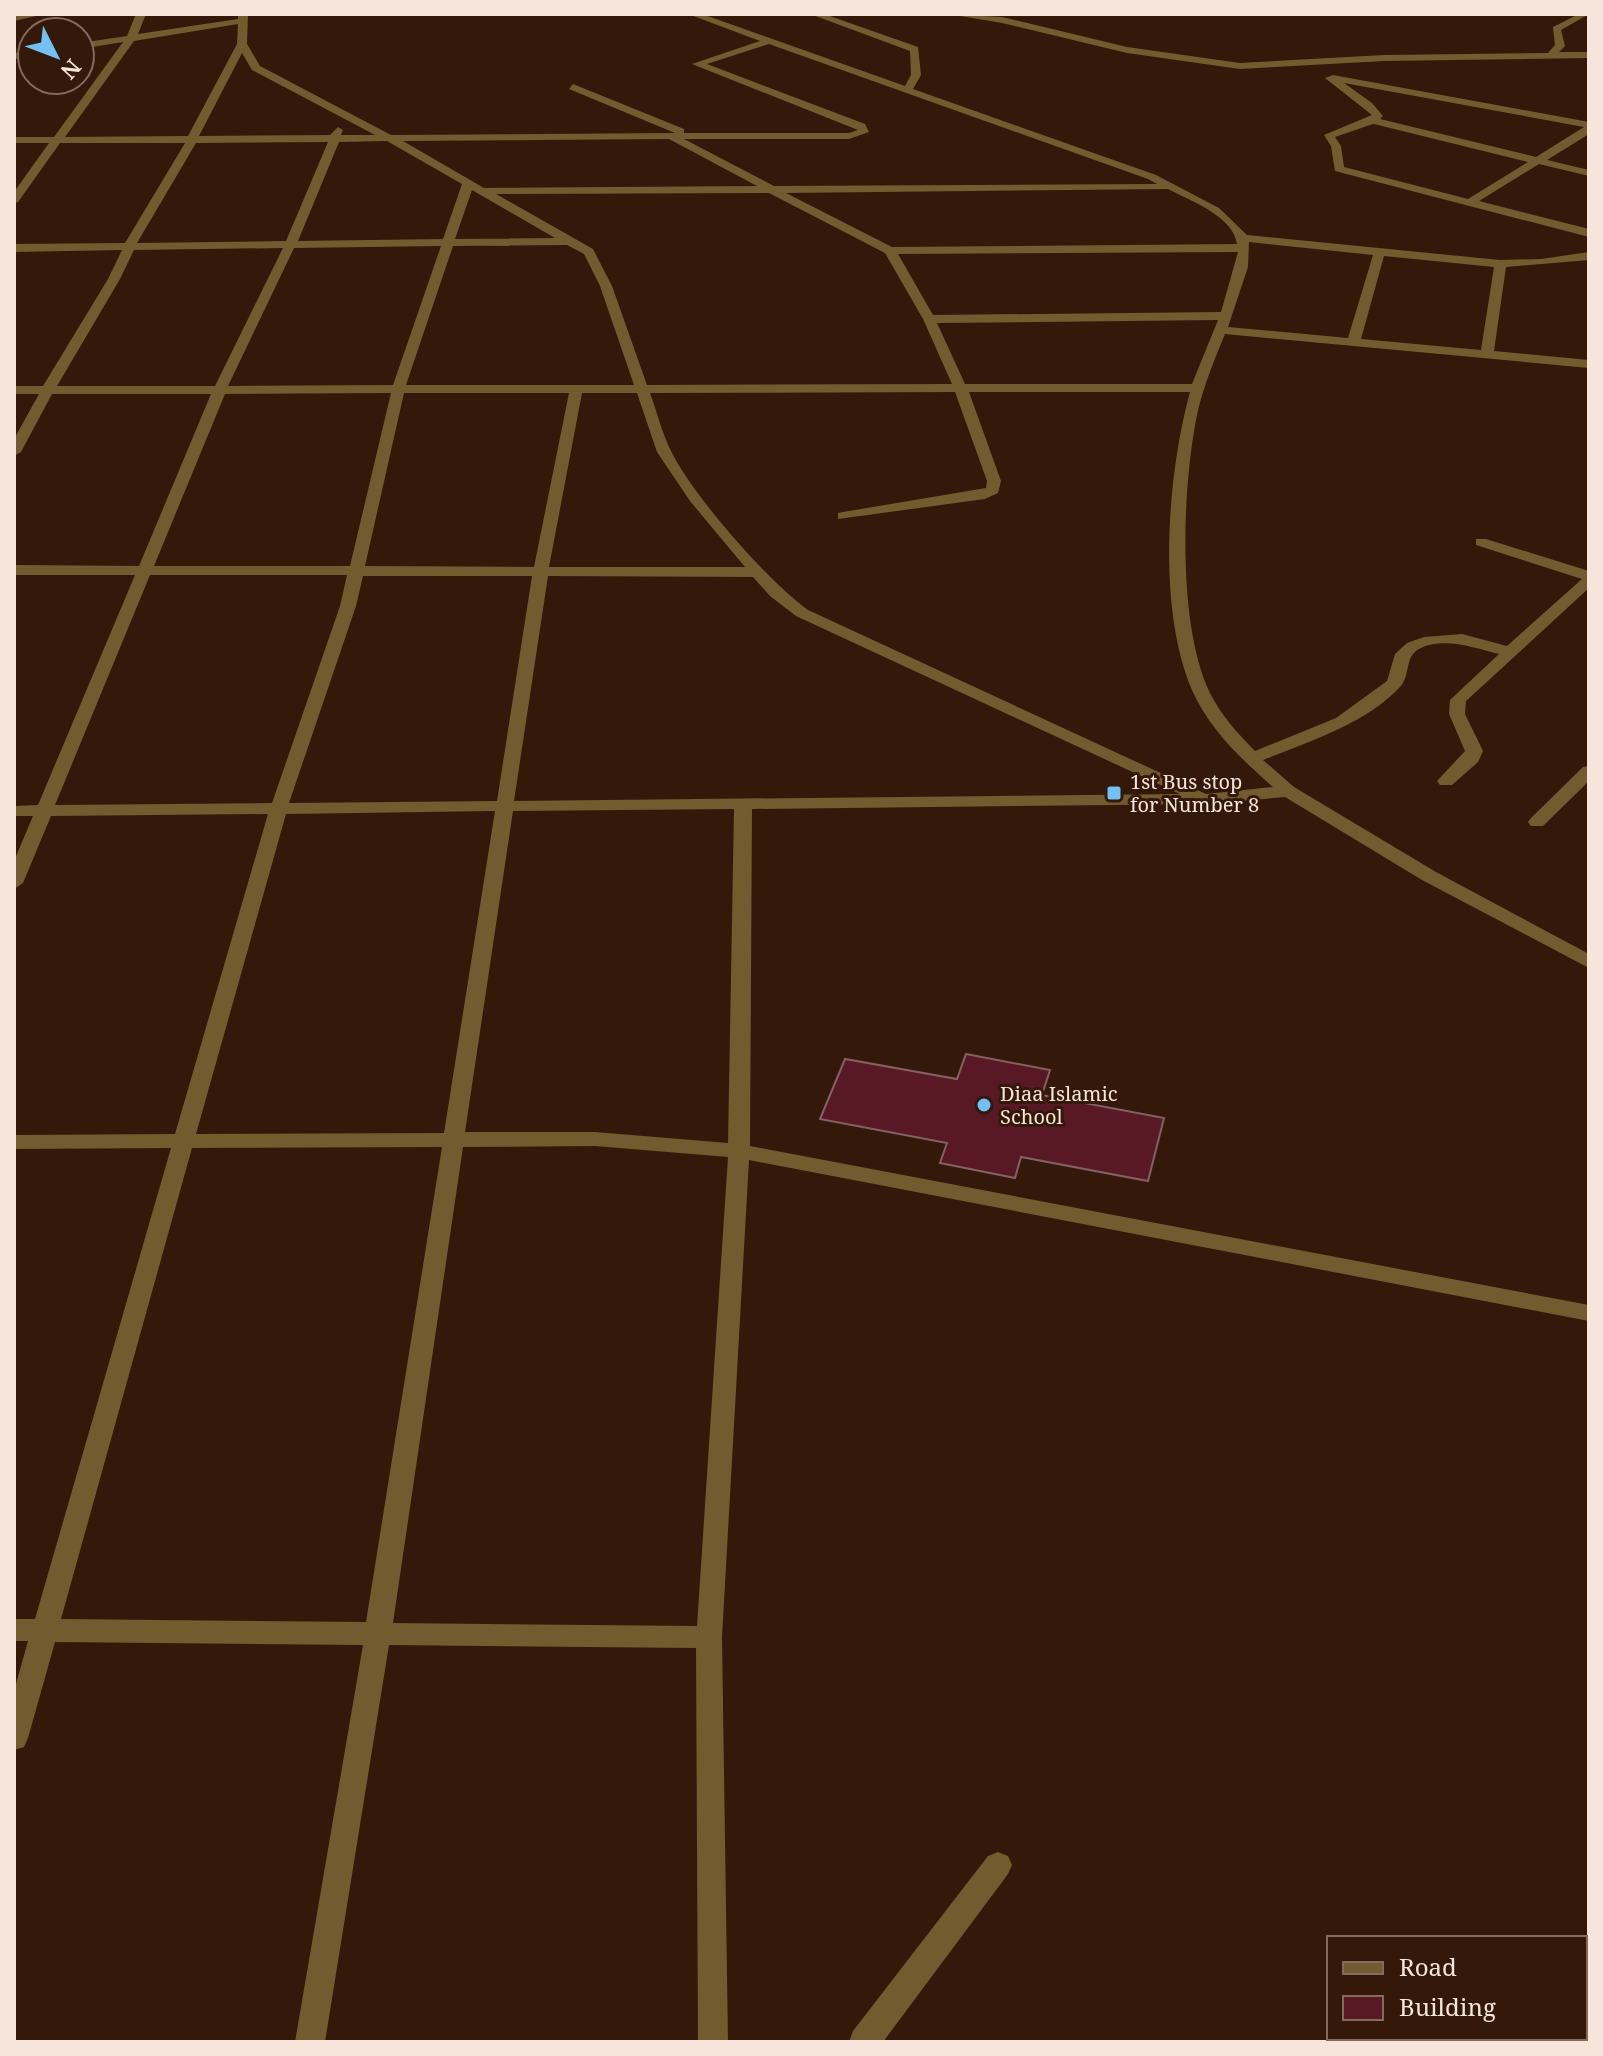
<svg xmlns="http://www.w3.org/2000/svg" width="1603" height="2056" font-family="'Noto Serif',serif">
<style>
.building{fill:#581924;stroke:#856062;stroke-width:2}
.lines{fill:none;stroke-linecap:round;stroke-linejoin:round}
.minor{fill:#725b2e;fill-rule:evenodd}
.poi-dot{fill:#71c1f4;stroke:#34190b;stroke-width:3}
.labels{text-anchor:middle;stroke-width:6;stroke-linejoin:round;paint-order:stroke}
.poi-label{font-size:20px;fill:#f7e4db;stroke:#34190b;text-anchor:start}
</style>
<rect width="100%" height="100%" fill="#34190b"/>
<polygon class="building" points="966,1054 1050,1070 1042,1095 1164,1118 1148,1181 1021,1157 1015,1178 940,1163 947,1143 820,1119 845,1059 957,1079"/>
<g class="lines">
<g class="minor">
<polygon points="45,14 14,21 14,15"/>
<path d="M136,14H146L138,34L238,19V14H248L247,44L260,66L391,135L675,133L569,89L573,84L684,129V133H849L858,130L692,64L760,41L688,14H702L905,86L911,75L910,51L810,14H824L918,47L921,75L913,89L1156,175L1219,208L1247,235L1500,260L1541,259L1589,252V260L1506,267L1494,351L1589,360V368L1225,334C1214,361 1203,387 1197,415C1182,488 1177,625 1210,693C1221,715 1238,734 1255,751L1336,718L1387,681L1395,654L1407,643L1424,637L1462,634L1507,646L1582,579L1476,545V539H1486L1589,571V588L1466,701L1465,714L1483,751L1478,762L1452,785H1440L1437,781L1465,751L1449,714L1450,700L1499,654C1475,648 1443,636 1419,649C1404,657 1411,675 1400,687C1367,723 1308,742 1263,760L1294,787L1436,872L1589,954V968L1422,880L1285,797L1207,804L752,809L750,1146L1589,1305V1321L749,1160L722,1637L728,2042H698L696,1648L389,1645L325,2042H295L363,1645L55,1642L28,1738L24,1747L14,1750V1691L28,1641H14V1619H35L171,1148L14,1149V1135L175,1134L268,814L51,816L23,883L14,889V861L33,816H14V806L38,805L135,575H14V565L139,566L211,394H52L21,452L14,456V439L39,394H14V386H43L108,279L122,250L14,252V244L125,243L185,143H60L18,202L14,203V192L49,143H14V137H54L123,42L80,49V43L127,36ZM238,24L237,44L188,136L65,137L134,41ZM769,44L1148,179L1157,184L774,186L684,139H849L869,132L865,124L707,64ZM242,53L252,70L375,135H341L343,130L338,127L330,135L199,136ZM669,139L757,186L484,188L403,141ZM387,141L462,184L443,239L298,241L339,142ZM328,142L286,241L137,243L196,143ZM1168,189C1191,201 1233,216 1237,244L892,247L786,193ZM472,190L555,238L455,239ZM769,193L885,253L923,319L952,384L647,385L612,286L593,249L496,194ZM1249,242L1373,255L1348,338L1228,327L1248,267ZM567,245L584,254L600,286L634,385H406L453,246ZM441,246L393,385L228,386L294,248ZM283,248L215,386H57L120,279L134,250ZM1238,252L1221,312L933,315L898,254ZM1384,256L1494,267L1481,350L1361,339ZM1218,320L1192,384H965L937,323ZM955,392L987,481L986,488L843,512L838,513V519L985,499L998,493L1001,481L969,392H1190C1167,476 1157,608 1192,690C1209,729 1242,760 1273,787L1206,794L808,610C767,580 693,496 671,451C662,433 657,412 650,393ZM391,393L350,566H154L225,394ZM404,393H569L534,567L365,566ZM582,393H637L657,452L690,501L745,567H549ZM150,575H347L340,606L272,803L55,805ZM363,576H532L497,801L289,803L356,606ZM548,576L753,577L770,596L796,616L1180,794L514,801ZM734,809L728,1143L595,1132H465L513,811ZM495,811L444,1133L196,1134L286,814ZM595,1146L728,1157L697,1626L393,1623L463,1147ZM442,1147L366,1622L61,1619L192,1148Z"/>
<polygon points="948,14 1002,17 1127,47 1240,63 1384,55 1548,53 1555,45 1553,27 1579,14 1589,14 1561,30 1565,46 1559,52 1589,52 1589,58 1384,61 1240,69 1127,53 1002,23"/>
<polygon points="32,50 32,56 14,59 14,53"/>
<path d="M1333,75L1589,122V134L1547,160L1589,170V176L1539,164L1479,201L1589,229V237L1335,171L1331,146L1324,135L1372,115L1325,78ZM1344,83L1584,127L1536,157L1380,119L1383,116L1372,103ZM1373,124H1374L1528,162L1468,199L1344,167L1341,146L1335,137Z"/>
<polygon points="1589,766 1589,781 1543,826 1531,826 1528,822 1531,818 1583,767"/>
<polygon points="998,1852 1008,1856 1012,1865 1008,1874 883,2042 849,2042 853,2031 988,1856"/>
</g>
</g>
<g class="poi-dot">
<rect x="1106" y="785" width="16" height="16" rx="4"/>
<circle cx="984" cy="1105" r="8"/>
</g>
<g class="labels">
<g class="poi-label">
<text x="1130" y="789">1st Bus stop<tspan x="1130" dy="23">for Number 8</tspan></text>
<text x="1000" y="1101">Diaa Islamic<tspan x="1000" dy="23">School</tspan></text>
</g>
</g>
<rect width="1603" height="2056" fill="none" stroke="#f7e4db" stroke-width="32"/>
<rect x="1327" y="1936" width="260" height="104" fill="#34190b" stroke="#826a5e" stroke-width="2"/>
<rect x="1343" y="1962" width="40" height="12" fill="#725b2e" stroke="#826a5e" stroke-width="2"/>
<text x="1399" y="1976" font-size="24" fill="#f7e4db">Road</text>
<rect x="1343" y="1996" width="40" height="24" fill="#581924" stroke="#826a5e" stroke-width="2"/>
<text x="1399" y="2016" font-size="24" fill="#f7e4db">Building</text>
<g transform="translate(56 56) rotate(132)"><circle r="38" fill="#34190b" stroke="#826a5e" stroke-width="2"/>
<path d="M0-6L14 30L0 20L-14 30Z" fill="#71c1f4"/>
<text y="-12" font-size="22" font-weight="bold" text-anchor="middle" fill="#f7e4db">N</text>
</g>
</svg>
